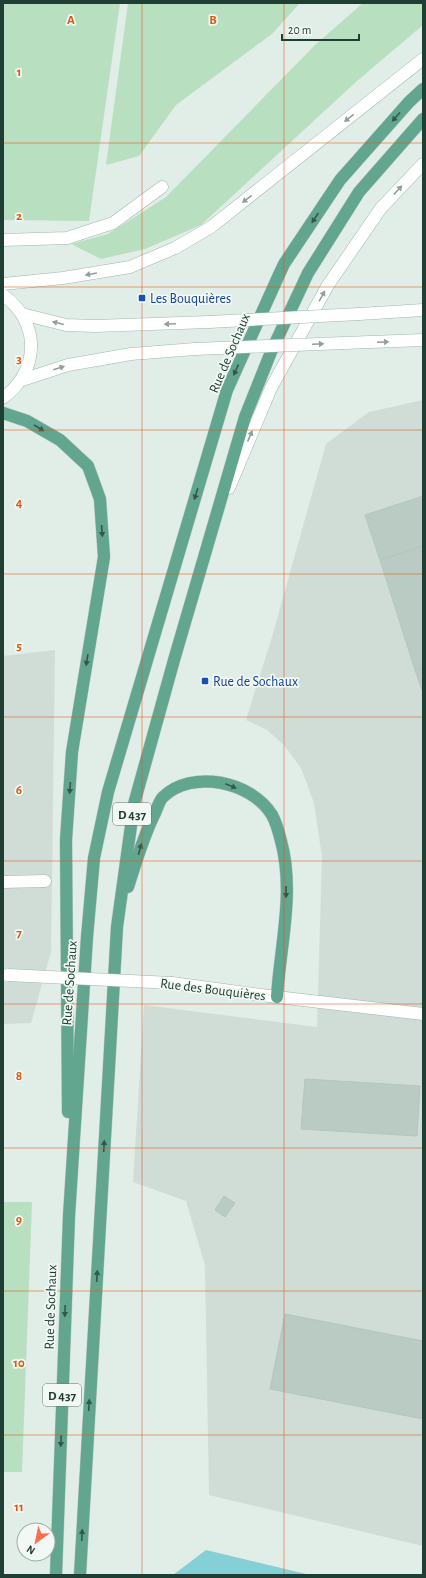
<svg xmlns="http://www.w3.org/2000/svg" width="426" height="1578" font-family="'Alegreya Sans',sans-serif">
<style>
.built{fill:#cfddd6}
.green{fill:#b8e0c0}
.water{fill:#85cfd6}
.building{fill:#b9cbc2;stroke:#b3c7bd}
.lines{fill:none;stroke-linecap:round;stroke-linejoin:round}
.service-casing{stroke:#a3b5ae;stroke-width:13}
.minor-casing{stroke:#a3b5ae;stroke-width:13}
.tertiary-casing{stroke:#a3b5ae;stroke-width:13}
.secondary-casing{stroke:#9eb9ae;stroke-width:13}
.primary-casing{stroke:#c1c9c6;stroke-width:13}
.service{stroke:#fff;stroke-width:12}
.minor{stroke:#fff;stroke-width:12}
.tertiary{stroke:#fff;stroke-width:12}
.secondary{stroke:#fff;stroke-width:12}
.primary{stroke:#62a690;stroke-width:12}
.tertiary-bridge-casing{stroke:#a3b5ae;stroke-width:13;stroke-linecap:butt}
.secondary-bridge-casing{stroke:#9eb9ae;stroke-width:13;stroke-linecap:butt}
.tertiary-bridge{stroke:#fff;stroke-width:12}
.secondary-bridge{stroke:#fff;stroke-width:12}
.oneway{fill:#30594b}
.oneway2{fill:#909f9a}
.grid{fill:none;stroke:#de580e;stroke-width:1;stroke-opacity:0.55}
.transit-dot{fill:#1a4fb4;stroke:#f2f9f5;stroke-width:1.5}
.labels{text-anchor:middle;stroke-width:3.5;stroke-linejoin:round;paint-order:stroke}
.shield{fill:#f2f9f5;stroke:#5f776e;stroke-width:1}
.shield-label{font-size:13px;font-weight:bold;fill:#203f34}
.transit-label{font-size:14px;fill:#164399;stroke:#f2f9f5;text-anchor:start}
.street-label{font-size:14px;fill:#203f34;stroke:#f2f9f5}
.grid-label{font-size:13px;text-anchor:middle;font-weight:bold;fill:#de580e;stroke:#f2f9f5;stroke-width:3.5;stroke-linejoin:round;paint-order:stroke}
</style>
<rect width="100%" height="100%" fill="#e1ede7"/>
<g class="built">
<polygon points="423,400 423,1546 209,1495 205,1265 186,1201 133,1182 144,1005 317,1027 322,857 314,803 301,768 284,745 267,730 246,720 272,637 326,444 369,412"/>
<polygon points="55,650 51,952 31,1023 3,1024 3,656"/>
</g>
<g class="green">
<polygon points="3,3 120,3 89,221 3,220"/>
<polygon points="128,3 300,3 272,34 176,105 139,156 106,165"/>
<polygon points="363,3 423,3 423,25 357,81 201,225 145,249 101,259 71,244 108,234 166,197 316,44"/>
<polygon points="3,1202 32,1202 22,1472 3,1472"/>
</g>
<polygon class="water" points="206,1550 310,1575 173,1575"/>
<g class="building">
<polygon points="423,496 423,546 380,560 365,515"/>
<polygon points="423,546 423,668 415,670 380,560"/>
<polygon points="423,668 423,693 415,670"/>
<polygon points="305,1079 420,1086 417,1136 301,1129"/>
<polygon points="224,1196 235,1203 225,1217 215,1210"/>
<polygon points="285,1314 423,1341 423,1419 270,1389"/>
</g>
<g class="lines">
<g class="service-casing">
<polyline id="service" points="3,882 45,881"/>
</g>
<g class="minor-casing">
<g id="minor">
<polyline points="3,240 67,238 113,223 162,187"/>
<polyline points="277,997 423,1014"/>
</g>
</g>
<g class="tertiary-casing">
<polyline id="tertiary" points="172,983 277,997"/>
</g>
<g class="secondary-casing">
<g id="secondary">
<polyline points="3,284 63,278 130,267 175,248 211,227 423,59"/>
<path d="M3,295C41,322 40,371 3,398"/>
<polyline points="22,314 66,325 95,326 209,322"/>
<polyline points="359,314 423,310"/>
<polyline points="344,343 423,340"/>
<polyline points="22,380 68,365 131,354 195,349"/>
<polyline points="229,488 271,388 328,285 381,208 423,164"/>
</g>
</g>
<g class="primary-casing">
<g id="primary">
<polyline points="3,413 27,421 60,440 88,466 100,499 104,557 72,752 66,840 68,1112"/>
<path d="M128,887C136,862 143,837 155,813C157,809 159,801 163,797C192,769 251,781 272,815C276,822 279,833 281,841C295,892 280,946 277,997"/>
<polyline points="56,1575 69,1216 87,937 94,858 108,792 227,390 278,277 284,264 340,180 409,102 423,89"/>
<polyline points="80,1575 117,927 134,804 174,660 245,417 271,352 308,273 359,192 423,119"/>
</g>
</g>
<use href="#service" class="service"/>
<use href="#minor" class="minor"/>
<use href="#tertiary" class="tertiary"/>
<use href="#secondary" class="secondary"/>
<use href="#primary" class="primary"/>
<g class="tertiary-bridge-casing">
<polyline id="tertiary-bridge" points="8,975 172,983"/>
</g>
<g class="secondary-bridge-casing">
<g id="secondary-bridge">
<polyline points="209,322 359,314"/>
<polyline points="195,349 344,343"/>
</g>
</g>
<use href="#tertiary-bridge" class="tertiary-bridge"/>
<use href="#secondary-bridge" class="secondary-bridge"/>
</g>
<defs><path id="oneway-solid" d="M-6-.8H1V-3.2L6.5 0L1 3.2V.8H-6Z"/></defs>
<g class="oneway">
<use href="#oneway-solid" transform="translate(396 117) rotate(132)"/>
<use href="#oneway-solid" transform="translate(315 218) rotate(123)"/>
<use href="#oneway-solid" transform="translate(236 370) rotate(114)"/>
<use href="#oneway-solid" transform="translate(39 428) rotate(31)"/>
<use href="#oneway-solid" transform="translate(196 494) rotate(107)"/>
<use href="#oneway-solid" transform="translate(102 531) rotate(86)"/>
<use href="#oneway-solid" transform="translate(87 660) rotate(99)"/>
<use href="#oneway-solid" transform="translate(231 786) rotate(22)"/>
<use href="#oneway-solid" transform="translate(70 788) rotate(94)"/>
<use href="#oneway-solid" transform="translate(140 849) rotate(-74)"/>
<use href="#oneway-solid" transform="translate(286 892) rotate(90)"/>
<use href="#oneway-solid" transform="translate(104 1146) rotate(-87)"/>
<use href="#oneway-solid" transform="translate(97 1276) rotate(-87)"/>
<use href="#oneway-solid" transform="translate(65 1311) rotate(92)"/>
<use href="#oneway-solid" transform="translate(89 1405) rotate(-87)"/>
<use href="#oneway-solid" transform="translate(61 1441) rotate(92)"/>
<use href="#oneway-solid" transform="translate(82 1535) rotate(-87)"/>
</g>
<g class="oneway2">
<use href="#oneway-solid" transform="translate(349 118) rotate(142)"/>
<use href="#oneway-solid" transform="translate(398 190) rotate(-47)"/>
<use href="#oneway-solid" transform="translate(247 199) rotate(142)"/>
<use href="#oneway-solid" transform="translate(91 274) rotate(170)"/>
<use href="#oneway-solid" transform="translate(322 296) rotate(-61)"/>
<use href="#oneway-solid" transform="translate(58 323) rotate(-166)"/>
<use href="#oneway-solid" transform="translate(170 324) rotate(178)"/>
<use href="#oneway-solid" transform="translate(383 342) rotate(-2)"/>
<use href="#oneway-solid" transform="translate(318 344) rotate(-2)"/>
<use href="#oneway-solid" transform="translate(59 368) rotate(-18)"/>
<use href="#oneway-solid" transform="translate(250 436) rotate(-67)"/>
</g>
<path class="grid" d="M142,3V1575M284,3V1575M3,143H423M3,287H423M3,430H423M3,574H423M3,717H423M3,861H423M3,1004H423M3,1148H423M3,1291H423M3,1435H423"/>
<g class="transit-dot">
<rect x="138" y="294" width="8" height="8" rx="2"/>
<rect x="201" y="677" width="8" height="8" rx="2"/>
</g>
<g class="labels">
<g class="shield">
<rect x="113" y="803" width="38" height="22" rx="3"/>
<rect x="43" y="1384" width="38" height="22" rx="3"/>
</g>
<g class="shield-label">
<text x="132" y="819">D 437</text>
<text x="62" y="1400">D 437</text>
</g>
<g class="transit-label">
<text x="150" y="303">Les Bouquières</text>
<text x="213" y="686">Rue de Sochaux</text>
</g>
<g class="street-label">
<text transform="translate(229 353) rotate(-67)" y="5">Rue de Sochaux</text>
<text transform="translate(69 983) rotate(-86)" y="5">Rue de Sochaux</text>
<text transform="translate(213 989) rotate(7)" y="5">Rue des Bouquières</text>
<text transform="translate(50 1307) rotate(-88)" y="5">Rue de Sochaux</text>
</g>
</g>
<g class="grid-label">
<text x="71" y="24">A</text>
<text x="213" y="24">B</text>
<text x="19" y="76">1</text>
<text x="19" y="220">2</text>
<text x="19" y="363">3</text>
<text x="19" y="507">4</text>
<text x="19" y="650">5</text>
<text x="19" y="794">6</text>
<text x="19" y="937">7</text>
<text x="19" y="1080">8</text>
<text x="19" y="1224">9</text>
<text x="19" y="1367">10</text>
<text x="19" y="1511">11</text>
</g>
<rect width="426" height="1578" fill="none" stroke="#203f34" stroke-width="8"/>
<g transform="translate(36 1542) rotate(213)"><circle r="19" fill="#f2f9f5" stroke="#9eafa8"/>
<path d="M0-3L7 15L0 10L-7 15Z" fill="#fc6e50"/>
<text y="-6" font-size="11" font-weight="bold" text-anchor="middle" fill="#203f34">N</text>
</g>
<path d="M282 34v6h77v-6" fill="none" stroke="#203f34" stroke-width="2"/>
<text x="288" y="34" font-size="12" fill="#203f34" stroke="#f2f9f5" stroke-width="3" paint-order="stroke">20 m</text>
</svg>
